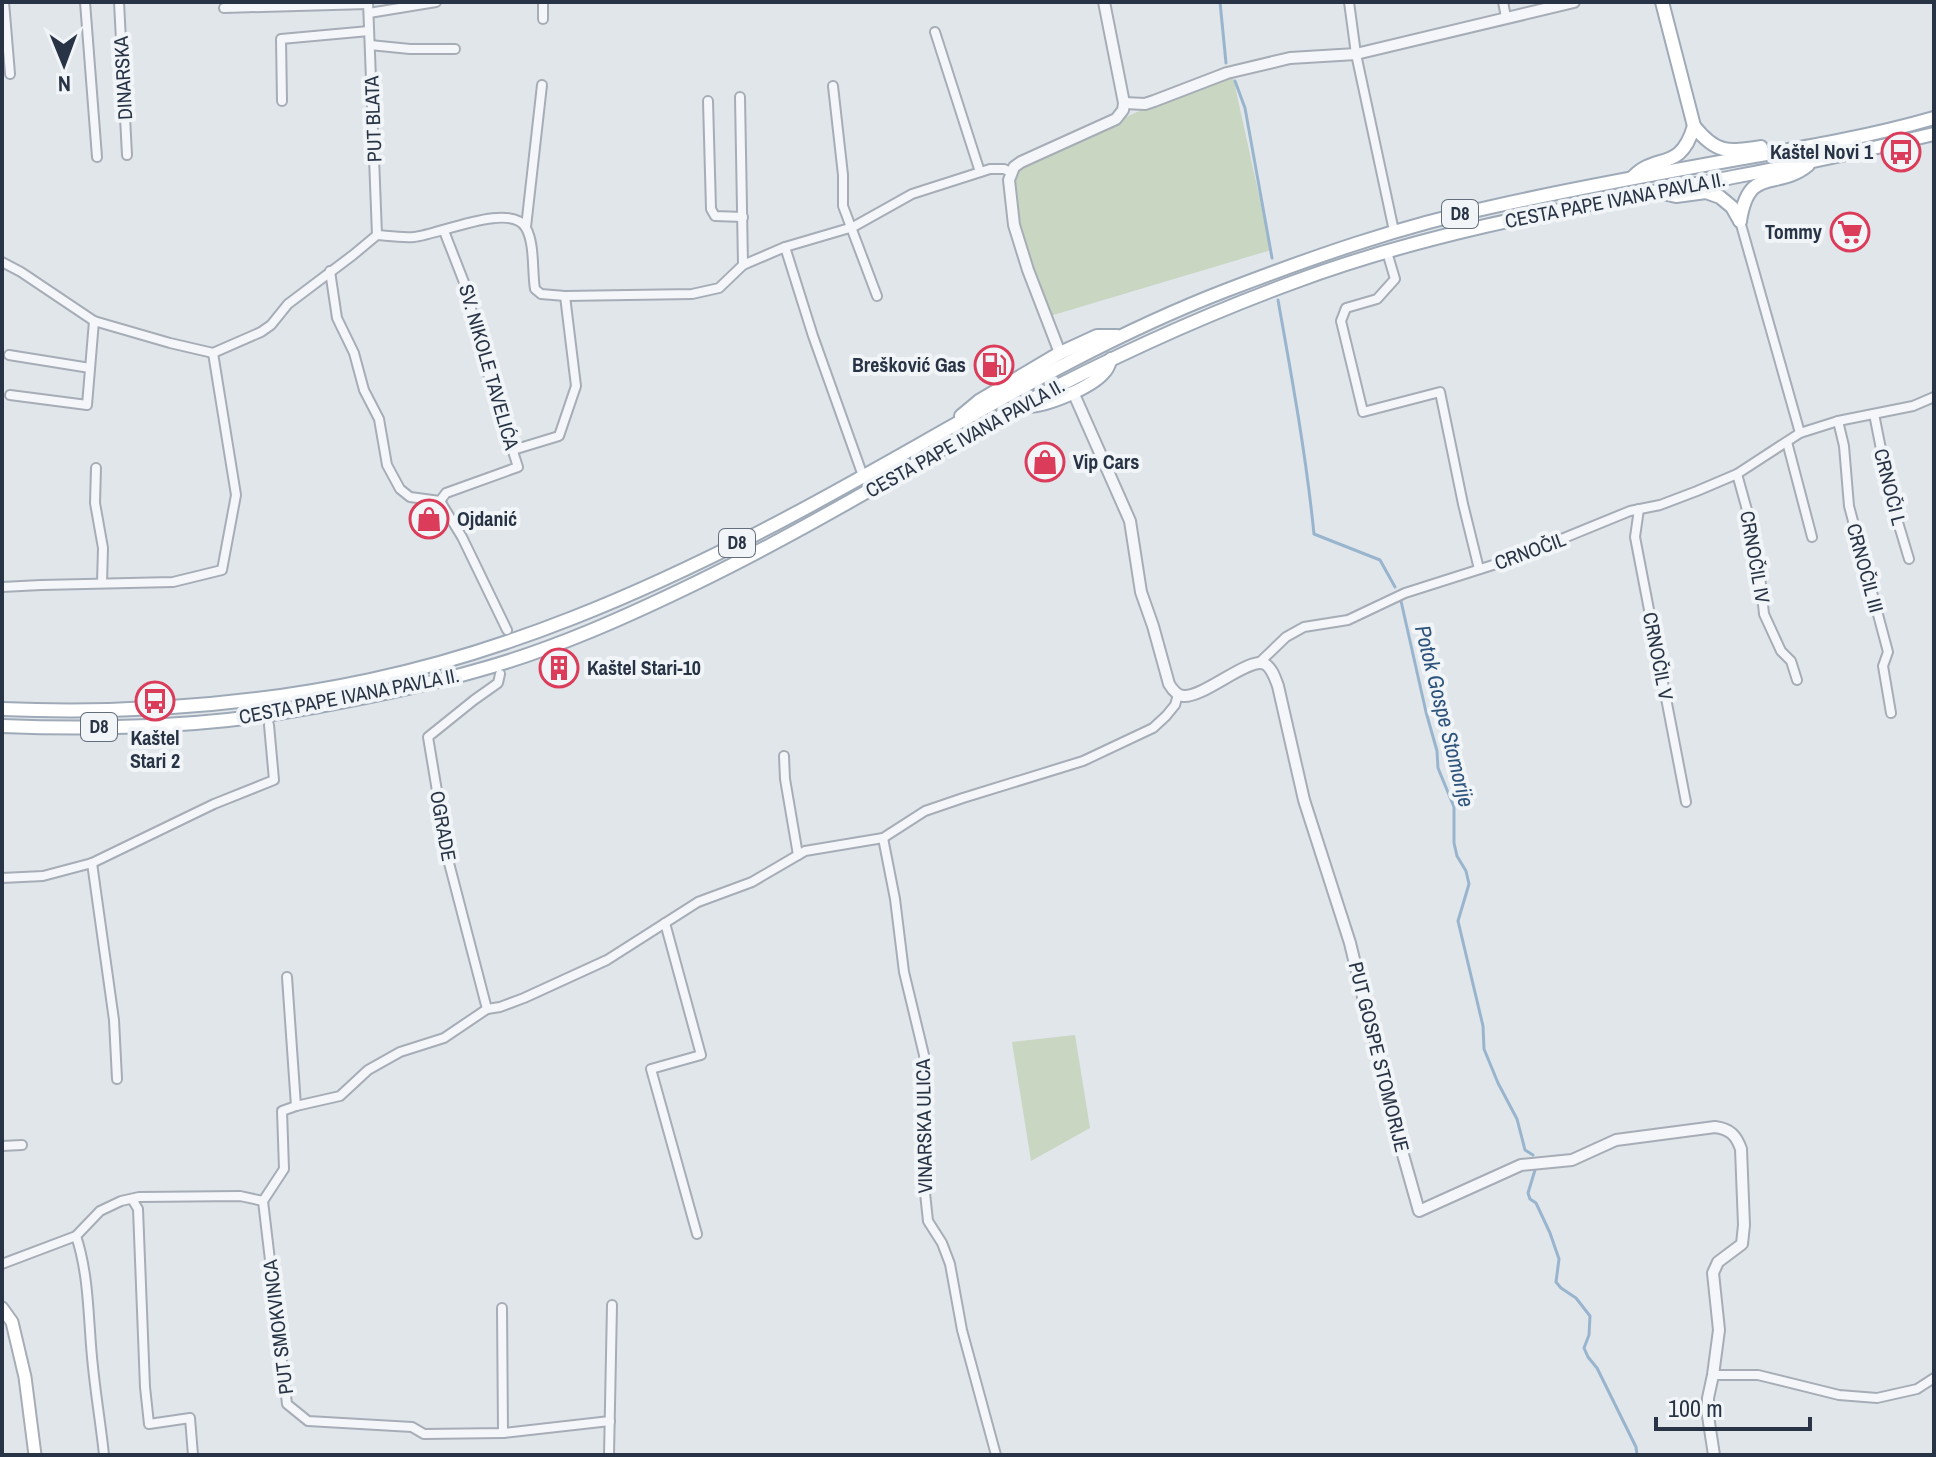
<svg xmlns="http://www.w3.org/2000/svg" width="1936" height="1457" font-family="'Archivo Narrow',sans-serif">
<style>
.green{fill:#c8d6c2}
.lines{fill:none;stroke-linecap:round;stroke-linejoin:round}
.stream{stroke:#99b5ce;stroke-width:3}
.minor-casing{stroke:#a6adb6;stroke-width:12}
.tertiary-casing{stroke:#a6adb6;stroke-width:14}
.secondary-casing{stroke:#a6adb6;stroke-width:15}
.primary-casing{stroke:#9faab8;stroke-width:16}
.minor{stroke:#f5f6f9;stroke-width:8}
.tertiary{stroke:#f5f6f9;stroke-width:10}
.secondary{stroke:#fff;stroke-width:11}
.primary{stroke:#fff;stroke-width:12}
.labels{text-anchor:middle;stroke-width:8;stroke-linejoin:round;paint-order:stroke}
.shield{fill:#f1f5f8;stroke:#646e7b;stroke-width:2}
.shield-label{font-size:18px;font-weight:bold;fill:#283445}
.street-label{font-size:20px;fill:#283445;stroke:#f1f5f8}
.poi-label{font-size:20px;font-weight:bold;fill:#283445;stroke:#f1f5f8;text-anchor:end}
.water-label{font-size:22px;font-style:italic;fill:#2e547d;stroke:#f1f5f8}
</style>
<rect width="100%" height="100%" fill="#e1e6eb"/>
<g class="green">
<polygon points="1233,77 1271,250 1050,316 1031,262 1015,205 1014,177 1028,161 1137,112"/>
<polygon points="1075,1035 1090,1128 1031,1161 1012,1042"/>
</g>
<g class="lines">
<g class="stream">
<polyline points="1220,2 1226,63"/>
<polyline points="1235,81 1245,108 1272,258"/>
<path d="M1278,300C1292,378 1306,455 1314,534L1380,560L1395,587"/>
<polyline points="1401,601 1426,712 1437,751 1438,768 1454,807 1454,843 1457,856 1466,871 1469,884 1458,921 1483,1026 1484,1049 1498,1083 1517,1119 1525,1150 1533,1155"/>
<polyline points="1535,1170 1528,1193 1530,1199 1536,1203 1550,1233 1559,1259 1556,1282 1561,1288 1576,1298 1590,1316 1589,1335 1584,1348 1588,1357 1597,1368 1636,1447 1637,1455"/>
</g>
<g class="minor-casing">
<g id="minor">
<polyline points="4,2 10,74"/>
<polyline points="85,2 97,157"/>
<polyline points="119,2 127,155"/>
<polyline points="368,2 377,235"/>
<polyline points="1349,2 1356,54 1394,231"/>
<polyline points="1503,2 1506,17"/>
<polyline points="224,8 368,4"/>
<polyline points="369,13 436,2"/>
<polyline points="543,19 543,2"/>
<polyline points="935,32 980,172"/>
<polyline points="370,45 410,49 455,49"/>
<polyline points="833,86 843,175 843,206 877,296"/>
<polyline points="740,97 743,265"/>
<polyline points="282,101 281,39 369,31"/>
<polyline points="708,101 711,209 715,216 743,217"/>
<polyline points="1740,221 1800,433"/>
<polyline points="526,227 542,85"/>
<path d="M377,235C389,236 402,238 414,237C438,235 511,201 526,228C535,244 532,272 535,289L541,294L565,296L692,294L719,288L743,265L785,247L853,227L912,194L990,169H1004L1011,172"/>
<polyline points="785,247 813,336 863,476"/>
<polyline points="1387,252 1395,279 1377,299 1346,308 1341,321 1363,412 1440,392 1463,504 1479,569"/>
<polyline points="2,262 21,272 94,321 170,343 213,353 261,332 271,325 288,304 353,255 377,235"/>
<polyline points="330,271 337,318 354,353 364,390 379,419 387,465 400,489 410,497 440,501 462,537 507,630"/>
<polyline points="9,355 90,368"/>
<polyline points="10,395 87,405 94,321"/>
<polyline points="1874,414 1891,499 1909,559"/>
<polyline points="1838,421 1844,446 1849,506 1888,652 1883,666 1891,713"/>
<polyline points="1787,442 1812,537"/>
<polyline points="513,450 559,436 576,386 565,296"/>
<polyline points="96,468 95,503 103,548 102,583"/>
<polyline points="1737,474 1757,546 1764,614 1781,651 1791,661 1797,680"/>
<polyline points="440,501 446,493 518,467 480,349 467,290 444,231"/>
<polyline points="1639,509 1635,537 1686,802"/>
<polyline points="2,587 41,585 173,582 222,570 236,495 213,353"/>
<polyline points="1260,662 1286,637 1304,627 1348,620 1405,593 1515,558 1630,511 1660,505 1697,491 1737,474 1800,433 1838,421 1913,406 1934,397"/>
<polyline points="784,756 785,779 798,855"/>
<polyline points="883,838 895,899 904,972 924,1055 927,1081 925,1193 928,1221 942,1243 950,1264 962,1330 996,1455"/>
<polyline points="92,863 114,1020 117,1079"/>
<polyline points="2,878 43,876 92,863 214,804 274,780 269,725"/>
<polyline points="665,923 701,1055 651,1069 697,1234"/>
<polyline points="287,977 296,1106"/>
<polyline points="487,1009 449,863 428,737 474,700 498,683 500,674"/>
<polyline points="2,1146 22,1145"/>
<polyline points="132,1199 138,1209 145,1387 149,1424 190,1418 193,1455"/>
<polyline points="263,1201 284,1169 282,1111 296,1106 340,1096 368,1070 400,1052 444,1038 487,1009 500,1007 524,998 607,960 698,902 752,882 805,851 883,838 925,811 963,798 1083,761 1153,728 1166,716 1175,705 1178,695"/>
<polyline points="263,1201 287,1404 308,1421 412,1427 424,1434 503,1433 610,1421"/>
<path d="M76,1236C90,1278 88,1324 93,1367C96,1397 101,1426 104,1455"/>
<polyline points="2,1264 76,1236 100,1211 121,1201 139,1197 240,1196 263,1201"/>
<polyline points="502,1308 503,1433"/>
<polyline points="1713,1375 1758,1375 1839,1395 1877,1398 1917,1389 1934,1378"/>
<polyline points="609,1455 612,1305"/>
</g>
</g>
<g class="tertiary-casing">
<g id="tertiary">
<polyline points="1124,103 1145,104 1154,101 1227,73 1290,58 1356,54 1574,2"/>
<polyline points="1060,353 1028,270 1014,225 1009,180 1014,167 1021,162 1116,119 1123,110 1124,103 1104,2"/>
<path d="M1073,392L1130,521L1141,592L1153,626L1169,684C1172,689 1176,695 1183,696C1204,698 1249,656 1265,664C1272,668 1275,678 1278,686L1304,800L1350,943L1365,1005L1383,1065L1402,1151L1419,1211L1521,1165L1572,1160L1616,1140L1715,1127C1730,1129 1736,1135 1741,1149L1744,1225L1742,1244L1718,1262L1713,1273L1719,1330L1713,1375L1708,1398V1416L1714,1455"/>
</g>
</g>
<g class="secondary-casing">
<polyline id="secondary" points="2,1308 12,1322 25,1377 35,1455"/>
</g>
<g class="primary-casing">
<g id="primary">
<path d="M1662,2L1694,126C1716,154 1728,152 1761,147"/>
<path d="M1633,177C1657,152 1680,173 1694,126"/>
<polyline points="1659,192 1676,196 1706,192 1720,197 1732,207 1740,221"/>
<path d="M1740,221C1749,164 1776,191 1808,165"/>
<path d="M1027,406C1047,406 1093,387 1105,371C1108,368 1109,363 1111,359"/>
<polyline points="961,416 979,401 1060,353 1097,336 1117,336"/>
<path d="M2,709C126,714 248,706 370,680C507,651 638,595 762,531C918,451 1063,353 1227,290C1313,257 1401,226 1491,207C1575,188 1659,173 1743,158C1807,147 1872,136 1934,118"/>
<path d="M2,726C77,729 153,728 228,720C258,717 289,711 319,706C373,696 427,685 479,670C555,649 628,616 698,582C809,528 914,463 1023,404C1110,358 1201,316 1294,282C1436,229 1585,205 1733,177C1801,164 1867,150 1934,134"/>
</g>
</g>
<use href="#minor" class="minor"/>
<use href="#tertiary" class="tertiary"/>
<use href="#secondary" class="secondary"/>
<use href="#primary" class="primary"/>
</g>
<defs>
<g id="bus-ring" transform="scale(2)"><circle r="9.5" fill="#f1f5f8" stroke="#db3c5a" stroke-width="1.5"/><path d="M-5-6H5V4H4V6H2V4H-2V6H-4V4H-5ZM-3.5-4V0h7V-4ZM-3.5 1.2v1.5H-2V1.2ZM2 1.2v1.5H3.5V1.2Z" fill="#db3c5a"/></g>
<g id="supermarket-ring" transform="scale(2)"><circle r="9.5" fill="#f1f5f8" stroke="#db3c5a" stroke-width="1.5"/><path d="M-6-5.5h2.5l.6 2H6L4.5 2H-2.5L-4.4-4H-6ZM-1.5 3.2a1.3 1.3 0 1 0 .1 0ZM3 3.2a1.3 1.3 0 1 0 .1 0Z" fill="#db3c5a"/></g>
<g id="fuel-ring" transform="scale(2)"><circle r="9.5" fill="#f1f5f8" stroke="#db3c5a" stroke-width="1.5"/><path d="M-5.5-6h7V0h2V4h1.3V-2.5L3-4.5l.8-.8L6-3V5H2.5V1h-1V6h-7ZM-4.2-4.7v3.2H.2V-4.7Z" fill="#db3c5a"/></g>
<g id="shop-ring" transform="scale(2)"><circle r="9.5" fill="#f1f5f8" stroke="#db3c5a" stroke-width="1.5"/><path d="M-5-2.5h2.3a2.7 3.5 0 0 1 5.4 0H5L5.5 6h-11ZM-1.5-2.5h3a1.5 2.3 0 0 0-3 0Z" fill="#db3c5a"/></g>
<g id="building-ring" transform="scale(2)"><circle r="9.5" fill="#f1f5f8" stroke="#db3c5a" stroke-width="1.5"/><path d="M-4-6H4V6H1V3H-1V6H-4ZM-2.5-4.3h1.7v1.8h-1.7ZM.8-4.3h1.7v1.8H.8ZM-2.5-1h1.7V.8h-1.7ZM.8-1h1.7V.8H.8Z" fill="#db3c5a"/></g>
</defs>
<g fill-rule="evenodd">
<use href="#bus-ring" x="1901" y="152"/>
<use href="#supermarket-ring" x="1850" y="232"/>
<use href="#fuel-ring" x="994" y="365"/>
<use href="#shop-ring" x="1045" y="462"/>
<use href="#shop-ring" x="429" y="519"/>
<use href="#building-ring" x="559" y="668"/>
<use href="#bus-ring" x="155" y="701"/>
</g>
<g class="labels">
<g class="shield">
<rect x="1442" y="200" width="36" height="28" rx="6"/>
<rect x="719" y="529" width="36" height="28" rx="6"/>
<rect x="81" y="713" width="36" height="28" rx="6"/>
</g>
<g class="shield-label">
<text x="1460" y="220">D8</text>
<text x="737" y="549">D8</text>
<text x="99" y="733">D8</text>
</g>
<g class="street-label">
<text transform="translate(123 78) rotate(-93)" y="7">DINARSKA</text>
<text transform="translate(373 119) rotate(-92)" y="7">PUT BLATA</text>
<text transform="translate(1615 200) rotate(-11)" y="7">CESTA PAPE IVANA PAVLA II.</text>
<text transform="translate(489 367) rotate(74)" y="7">SV. NIKOLE TAVELIĆA</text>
<text transform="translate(965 438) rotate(-29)" y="7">CESTA PAPE IVANA PAVLA II.</text>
<text transform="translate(1890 487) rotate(76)" y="7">CRNOČI L</text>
<text transform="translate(1530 551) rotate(-20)" y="7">CRNOČIL</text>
<text transform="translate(1755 557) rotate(80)" y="7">CRNOČIL IV</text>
<text transform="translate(1865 568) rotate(75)" y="7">CRNOČIL III</text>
<text transform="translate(1658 656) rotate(79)" y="7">CRNOČIL V</text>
<text transform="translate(349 696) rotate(-11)" y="7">CESTA PAPE IVANA PAVLA II.</text>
<text transform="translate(443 826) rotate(80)" y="7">OGRADE</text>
<text transform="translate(1379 1057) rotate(76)" y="7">PUT GOSPE STOMORIJE</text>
<text transform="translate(924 1126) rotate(-91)" y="7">VINARSKA ULICA</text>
<text transform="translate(278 1327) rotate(-97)" y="7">PUT SMOKVINCA</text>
</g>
<g class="poi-label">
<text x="1873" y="159">Kaštel Novi 1</text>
<text x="1822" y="239">Tommy</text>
<text x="966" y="372">Brešković Gas</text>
<text x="1073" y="469" text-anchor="start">Vip Cars</text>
<text x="457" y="526" text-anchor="start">Ojdanić</text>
<text x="587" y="675" text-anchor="start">Kaštel Stari-10</text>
<text x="155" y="745" text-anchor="middle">Kaštel<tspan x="155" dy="23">Stari 2</tspan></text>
</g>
<g class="water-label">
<text transform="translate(1445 716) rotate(76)" y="8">Potok Gospe Stomorije</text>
</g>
</g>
<rect width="1936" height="1457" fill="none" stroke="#283445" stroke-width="8"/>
<g transform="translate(64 64) rotate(179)" stroke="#f1f5f8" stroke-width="6" paint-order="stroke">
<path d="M0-6L14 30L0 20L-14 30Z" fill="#283445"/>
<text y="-12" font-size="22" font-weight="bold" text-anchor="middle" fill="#283445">N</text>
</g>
<path d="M1656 1417v12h154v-12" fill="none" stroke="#283445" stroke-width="4"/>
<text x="1668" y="1417" font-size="24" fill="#283445" stroke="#f1f5f8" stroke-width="6" paint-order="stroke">100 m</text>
</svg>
